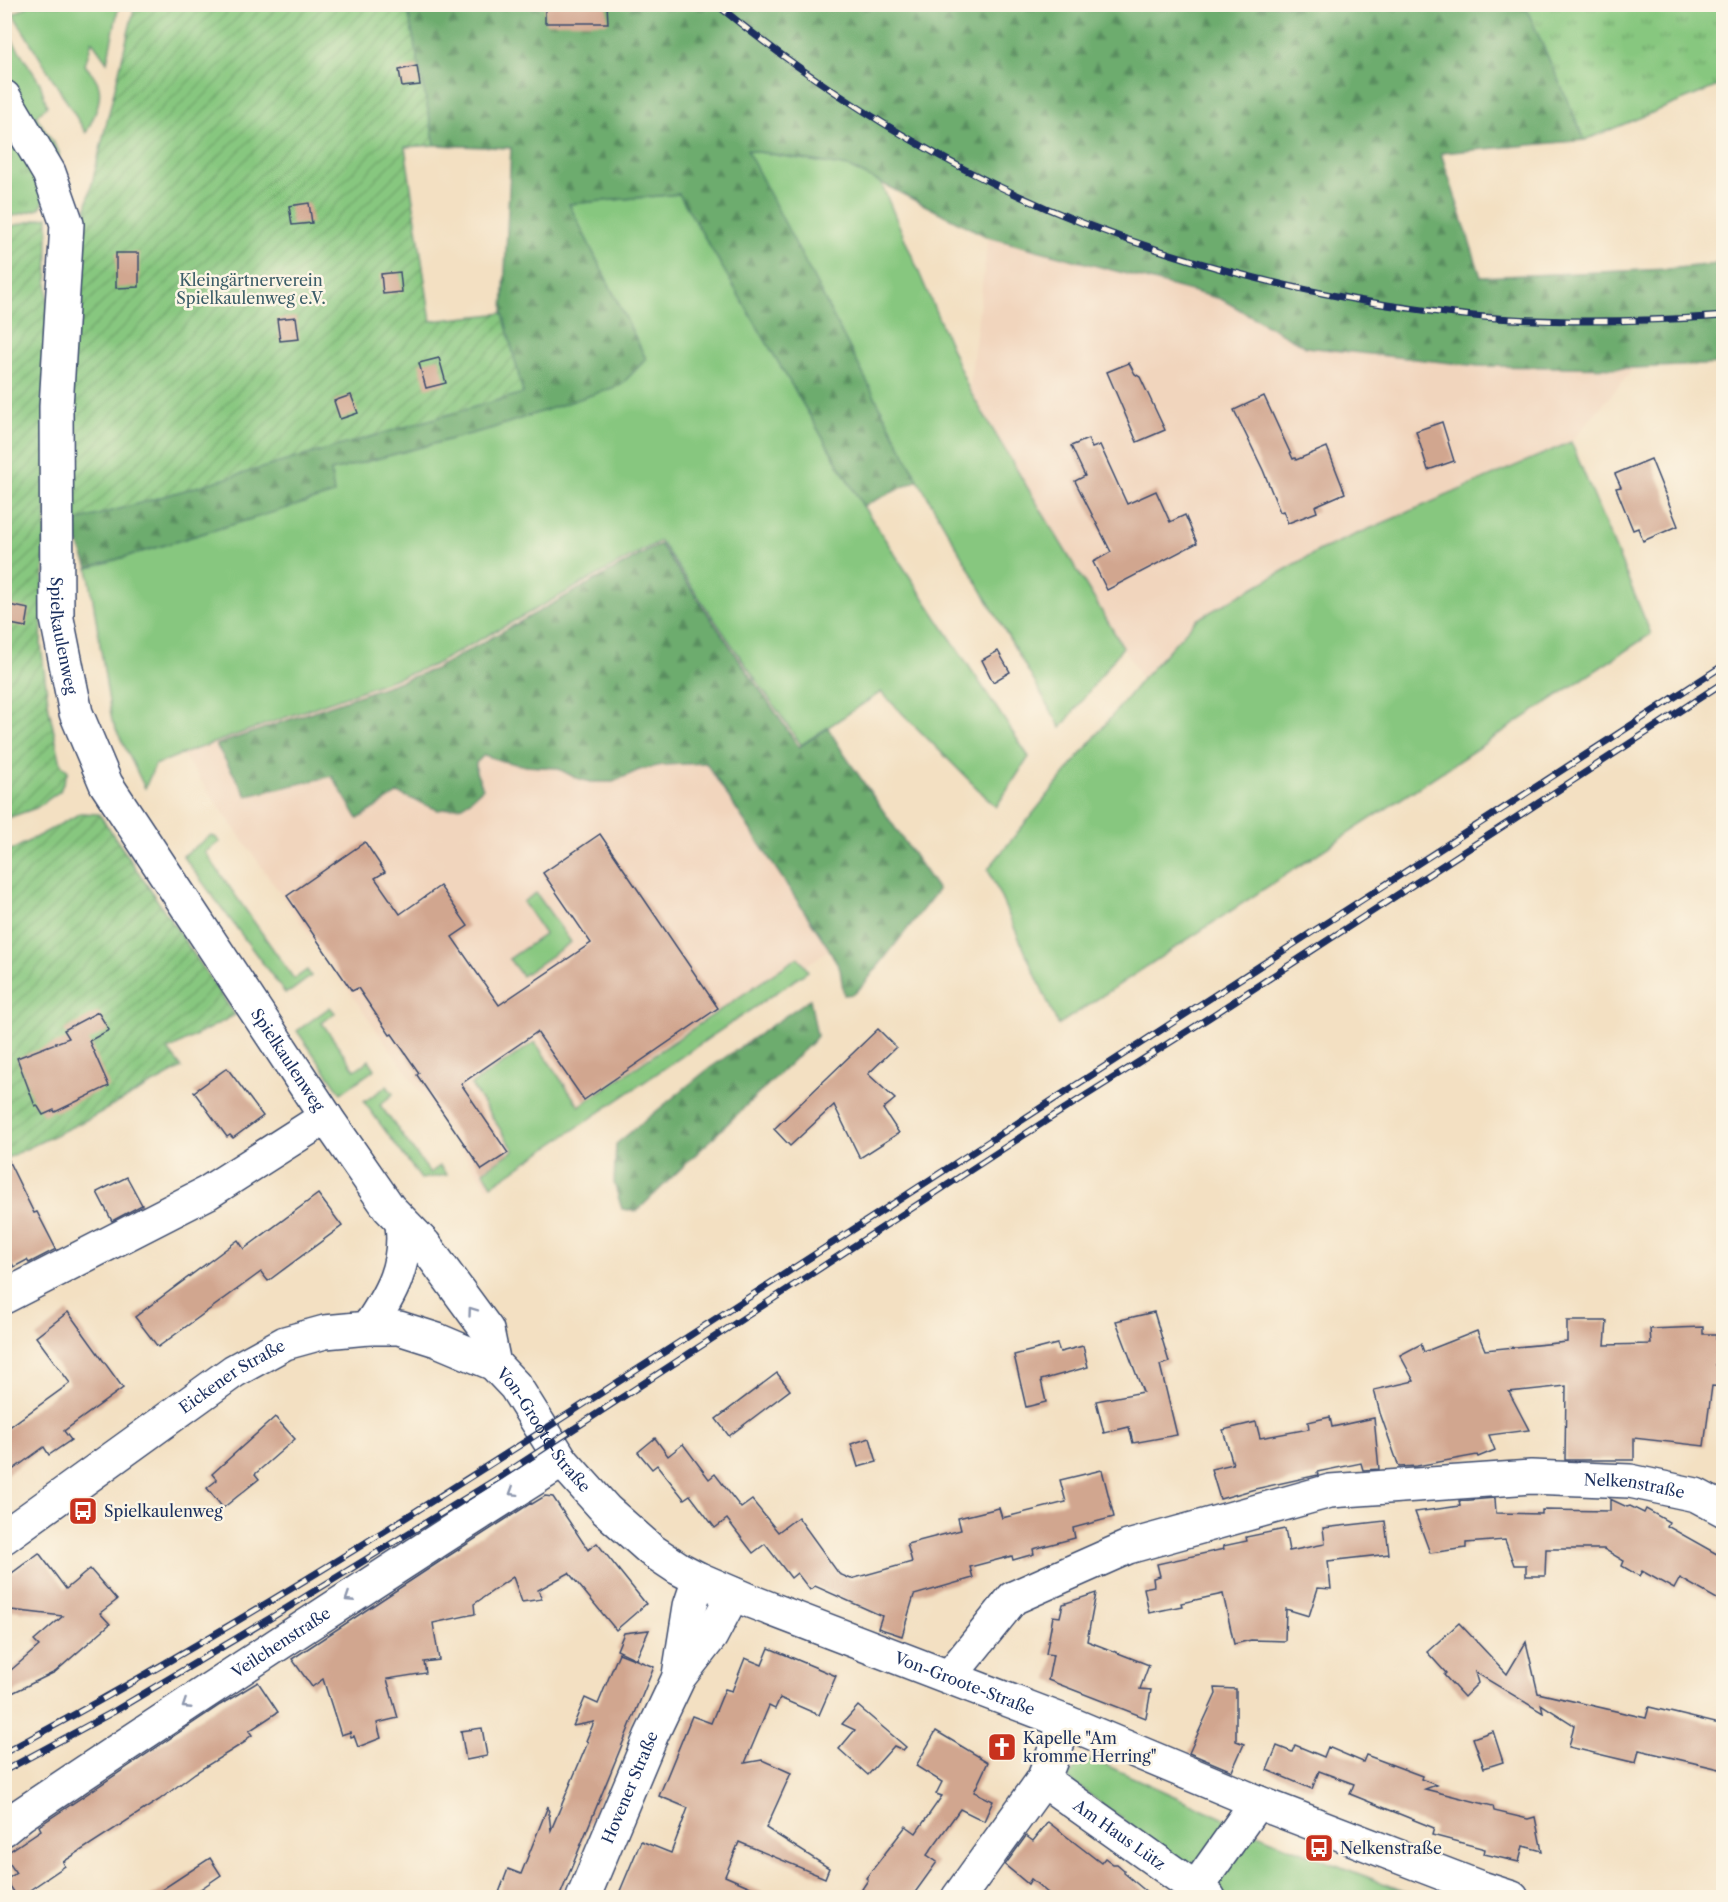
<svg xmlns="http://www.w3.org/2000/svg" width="1728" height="1902" font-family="'Libre Caslon Text',serif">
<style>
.built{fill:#f1d5bd}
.grass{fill:#87c77f;stroke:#517b6e;stroke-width:1.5}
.forest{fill:url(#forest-firs);stroke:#446e66;stroke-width:1.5}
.park{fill:url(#park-tufts);stroke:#517b6e;stroke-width:1.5}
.garden{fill:url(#garden-furrows);stroke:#517b6e;stroke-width:1.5}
.building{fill:#d1a68f}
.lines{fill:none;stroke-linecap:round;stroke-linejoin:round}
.minor-casing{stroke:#3b4a6d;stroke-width:36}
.minor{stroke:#fff;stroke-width:33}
.rail-casing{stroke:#1b2f5e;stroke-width:7}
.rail{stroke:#fcf5e5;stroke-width:4.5;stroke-dasharray:14;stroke-linecap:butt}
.oneway{stroke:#8d97ae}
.labels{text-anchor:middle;stroke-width:5;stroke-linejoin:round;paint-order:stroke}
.park-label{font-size:16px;fill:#3b5d68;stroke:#fcf5e5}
.street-label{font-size:16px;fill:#1b2f5e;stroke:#fcf5e5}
.poi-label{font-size:16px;fill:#1b2f5e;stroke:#fcf5e5;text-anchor:start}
</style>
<defs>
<pattern id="forest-firs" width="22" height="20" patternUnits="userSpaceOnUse" patternTransform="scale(1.5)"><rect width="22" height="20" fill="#6dac6e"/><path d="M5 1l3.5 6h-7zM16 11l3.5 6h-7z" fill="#598c5e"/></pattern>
<pattern id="park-tufts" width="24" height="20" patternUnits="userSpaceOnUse" patternTransform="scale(1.5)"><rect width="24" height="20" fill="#87c77f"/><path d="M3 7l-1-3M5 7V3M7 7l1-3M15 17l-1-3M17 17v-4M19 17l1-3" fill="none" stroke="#6ea26b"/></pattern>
<pattern id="garden-furrows" width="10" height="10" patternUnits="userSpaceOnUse" patternTransform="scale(1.5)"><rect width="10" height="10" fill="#87c77f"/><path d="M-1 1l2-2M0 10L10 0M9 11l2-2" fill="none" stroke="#6ea26b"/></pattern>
</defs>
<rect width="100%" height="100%" fill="#fcf5e5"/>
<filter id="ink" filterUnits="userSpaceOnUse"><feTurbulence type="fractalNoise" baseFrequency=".0167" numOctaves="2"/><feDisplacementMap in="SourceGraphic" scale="12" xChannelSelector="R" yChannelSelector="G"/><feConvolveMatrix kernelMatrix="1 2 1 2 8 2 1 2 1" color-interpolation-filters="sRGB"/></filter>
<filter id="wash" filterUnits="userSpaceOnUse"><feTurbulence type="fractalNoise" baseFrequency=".008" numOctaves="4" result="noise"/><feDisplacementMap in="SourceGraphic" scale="24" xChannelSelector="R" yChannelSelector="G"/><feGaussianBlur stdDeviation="1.35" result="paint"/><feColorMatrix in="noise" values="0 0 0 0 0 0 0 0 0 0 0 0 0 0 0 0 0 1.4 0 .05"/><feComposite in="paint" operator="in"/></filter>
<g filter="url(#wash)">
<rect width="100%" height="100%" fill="#f3e0c2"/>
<g class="built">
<polygon points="988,237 1221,299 1306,347 1479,366 1634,368 1571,442 1320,550 1196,620 1142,679 969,390"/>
<polygon points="627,597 834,946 488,1188 182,754"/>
</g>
<g class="grass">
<path d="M30,5H119L107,62L92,41L85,65C89,70 94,75 97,81C105,97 93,119 86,133L13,14Z"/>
<polygon points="4,27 40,83 47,106 36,116 59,152 59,157 56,159 5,81"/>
<polygon points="746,150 849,167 881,183 969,390 1123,647 1061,728 918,480"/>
<polygon points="680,194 863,506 1029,757 996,807 881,692 801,745 660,541 434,665 182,754 155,765 145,788 112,721 88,568 333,494 331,471 493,428 646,359 569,204"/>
<polygon points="1571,442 1651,634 1058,1025 988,869 1142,679 1196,620 1320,550"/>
<polygon points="210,836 215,837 220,842 205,852 294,979 307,970 311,976 291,991 285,993 183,856"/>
<polygon points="536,893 571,942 522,976 509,959 545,934 523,902"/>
<polygon points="798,957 808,971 492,1185 483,1171 514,1150 471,1085 535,1042 579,1106"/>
<polygon points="330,1007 335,1013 322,1023 355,1070 369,1060 375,1069 341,1093 297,1031"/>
<polygon points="387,1086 393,1094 380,1105 430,1173 440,1166 447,1175 421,1179 364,1102"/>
<polygon points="1083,1759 1099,1762 1269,1839 1419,1897 1228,1897 1067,1778"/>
</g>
<g class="forest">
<polygon points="410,5 1525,5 1585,140 1441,153 1481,277 1668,269 1723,263 1723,364 1634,368 1479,366 1306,347 1221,299 988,237 849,167 747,150 918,480 863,506 679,194 569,204 646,359 621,385 493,428 331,471 334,494 88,568 70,523 523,393 503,313 511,148 435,145 409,17"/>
<polygon points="660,544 799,747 828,728 844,754 938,890 864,984 854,994 844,995 840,969 828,947 706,763 662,765 639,770 613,782 591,782 576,778 557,768 526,766 502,761 484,755 476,763 476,772 483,788 463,806 438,810 398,793 358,819 332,776 247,796 216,745 435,669"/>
<polygon points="810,999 817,1036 813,1041 637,1211 622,1209 614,1183 616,1144 707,1070"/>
</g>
<g class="park">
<polygon points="1525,5 1723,5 1723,84 1585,140"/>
<polygon points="4,124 43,188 43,204 39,209 5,218"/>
</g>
<g class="garden">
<polygon points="135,5 409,5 409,17 435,145 405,147 431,321 503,313 523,393 70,523 70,363 77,283 87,204"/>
<polygon points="48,217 46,518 41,645 49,709 61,764 68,771 60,791 36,808 5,819 4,228"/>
<polygon points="81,813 99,814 235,1015 168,1050 182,1068 92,1117 5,1159 5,852 16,848"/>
</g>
<g id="blocks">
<g class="building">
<polygon points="545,4 607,4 608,23 545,23"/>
<polygon points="417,66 420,85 402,87 399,70"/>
<polygon points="309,203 312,223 292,225 289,206"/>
<polygon points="116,253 139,253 139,287 116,288"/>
<polygon points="400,272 402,292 383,294 381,274"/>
<polygon points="296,317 299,339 280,341 277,319"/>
<polygon points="439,358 446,383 426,388 419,363"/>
<polygon points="1129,363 1135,374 1140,377 1165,430 1137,442 1107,372"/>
<polygon points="351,395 358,413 340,419 334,401"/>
<polygon points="1264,396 1293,459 1295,458 1296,460 1327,447 1345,493 1315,506 1317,512 1288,523 1283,511 1280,512 1263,470 1234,410"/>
<polygon points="1442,422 1454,461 1428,470 1416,431"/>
<polygon points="1088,439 1092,448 1100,445 1127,504 1156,491 1170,522 1185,515 1197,543 1107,590 1093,562 1111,552 1075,481 1085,476 1071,446"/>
<polygon points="1651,459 1678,526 1643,541 1638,528 1633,530 1616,488 1621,487 1615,474"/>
<polygon points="9,605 29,609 26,627 5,623"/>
<polygon points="998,651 1010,672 993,682 982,660"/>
<polygon points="600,834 718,1008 584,1100 537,1032 461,1084 508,1153 482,1170 417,1075 419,1073 392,1034 390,1035 358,988 352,991 287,896 365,842 385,872 375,878 400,914 440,886 468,926 452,937 499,1005 591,943 543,873"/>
<polygon points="98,1012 109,1030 89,1041 109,1086 55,1112 54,1110 43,1115 37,1105 35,1106 17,1058 69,1038 64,1030"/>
<polygon points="878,1029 896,1047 868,1074 895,1099 883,1109 899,1133 860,1158 834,1105 790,1146 774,1129"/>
<polygon points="227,1068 263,1116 233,1138 230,1135 227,1137 194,1092"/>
<polygon points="4,1152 34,1213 37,1212 56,1249 29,1263 27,1260 14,1267 4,1248"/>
<polygon points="127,1177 142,1205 112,1221 97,1192"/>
<polygon points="318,1194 342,1226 268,1281 261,1272 158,1347 135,1317 238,1240 244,1249"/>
<polygon points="68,1312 123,1388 64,1431 71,1440 49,1455 44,1447 4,1476 4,1431 70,1383 36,1337"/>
<polygon points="1154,1312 1169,1362 1160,1365 1177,1435 1133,1443 1129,1427 1104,1433 1096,1401 1143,1392 1116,1321"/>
<polygon points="1567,1321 1607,1321 1605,1345 1651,1344 1650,1329 1703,1327 1703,1334 1716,1334 1716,1365 1724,1371 1724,1387 1712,1386 1704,1446 1634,1438 1634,1460 1565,1460 1566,1386 1509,1392 1529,1430 1489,1435 1495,1450 1478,1457 1477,1455 1417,1466 1399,1467 1380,1413 1374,1390 1414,1381 1400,1355 1421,1344 1424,1352 1477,1331 1485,1350 1567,1342"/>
<polygon points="1057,1344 1060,1352 1083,1346 1088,1367 1041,1380 1046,1402 1026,1407 1014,1355"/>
<polygon points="777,1373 790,1390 729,1436 716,1419"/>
<polygon points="275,1417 295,1439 255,1474 259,1479 223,1508 207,1488 217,1480 212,1474"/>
<polygon points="1330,1417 1332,1427 1374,1418 1379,1469 1363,1470 1361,1463 1317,1472 1318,1475 1255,1489 1220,1499 1211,1469 1233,1464 1223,1430 1256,1422 1260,1438 1309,1429 1308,1422"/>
<polygon points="655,1438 668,1456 683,1444 709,1479 715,1474 741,1508 752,1500 778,1532 798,1517 839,1574 851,1579 912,1562 907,1544 961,1530 958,1518 999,1508 1002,1518 1066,1502 1060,1480 1102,1470 1114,1517 1073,1528 1075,1538 1033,1549 1034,1554 1013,1560 1012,1556 970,1567 973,1578 914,1595 902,1636 878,1628 882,1616 815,1586 810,1590 797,1573 791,1578 765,1544 753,1553 727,1519 715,1528 690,1495 684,1499 657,1465 652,1469 638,1452"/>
<polygon points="870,1438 877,1462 858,1467 851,1444"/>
<polygon points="545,1496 553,1497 588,1550 597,1543 646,1604 616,1630 569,1573 538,1590 542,1599 522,1602 513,1577 474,1604 475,1614 433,1623 439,1660 424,1662 426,1673 387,1679 398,1718 377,1723 381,1738 358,1747 354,1736 351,1737 350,1732 341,1735 323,1679 312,1687 292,1659 436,1564 531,1503 532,1504"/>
<polygon points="1495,1498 1496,1513 1542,1514 1542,1510 1610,1511 1610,1499 1627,1507 1630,1506 1644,1513 1646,1509 1669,1522 1667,1526 1724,1558 1724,1603 1680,1578 1674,1589 1642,1571 1639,1576 1622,1566 1624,1561 1604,1549 1546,1549 1545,1576 1526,1576 1526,1565 1514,1565 1505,1540 1466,1543 1466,1548 1430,1553 1415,1512 1460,1506 1459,1501"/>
<polygon points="1385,1521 1389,1554 1328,1561 1331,1589 1318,1588 1309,1616 1286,1609 1285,1641 1251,1640 1234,1644 1223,1594 1181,1603 1182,1606 1149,1613 1144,1588 1154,1586 1153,1578 1160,1576 1157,1564 1224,1549 1223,1546 1247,1541 1246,1537 1285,1529 1289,1551 1325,1544 1323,1528"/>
<polygon points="39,1553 66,1589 90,1569 117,1600 100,1613 110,1624 55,1672 4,1697 4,1676 39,1646 34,1641 63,1616 11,1610 4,1601 4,1579"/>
<polygon points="1096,1593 1087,1641 1149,1665 1140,1689 1151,1690 1146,1718 1048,1680 1053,1655 1046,1654 1053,1616 1060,1617 1063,1604"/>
<polygon points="1459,1623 1507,1674 1526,1642 1538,1693 1646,1718 1649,1707 1724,1725 1724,1770 1639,1750 1636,1763 1569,1747 1574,1725 1541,1704 1543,1713 1475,1672 1478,1683 1464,1697 1444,1675 1446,1673 1427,1652"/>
<polygon points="649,1630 636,1659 617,1650 624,1633"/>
<polygon points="769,1648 836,1676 819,1715 780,1698 775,1709 769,1706 745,1763 762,1760 791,1773 766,1828 829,1868 825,1878 739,1842 725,1876 776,1898 617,1898 641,1841 671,1853 688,1808 659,1796 692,1716 711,1723 725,1689 732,1691 745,1658 762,1665"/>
<polygon points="619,1653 654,1667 559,1898 497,1898 508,1869 521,1874 548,1806 551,1830 588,1742 586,1741 594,1722 573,1726 585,1698 598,1704"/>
<polygon points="258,1682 278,1712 249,1731 252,1735 244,1741 245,1742 195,1773 159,1800 63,1862 65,1866 18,1898 6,1880 16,1873 4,1855 41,1830 39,1826 220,1705"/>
<polygon points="1215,1688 1236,1689 1236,1741 1244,1744 1232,1771 1189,1753 1216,1694"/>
<polygon points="858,1706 906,1747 903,1750 894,1746 868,1775 839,1749 855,1730 842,1724"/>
<polygon points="482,1728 487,1756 466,1760 461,1731"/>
<polygon points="936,1731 988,1762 974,1792 993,1801 984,1821 960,1809 927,1855 937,1862 911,1898 874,1898 862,1889 868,1880 866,1878 906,1826 916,1833 942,1796 936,1794 942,1782 916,1766"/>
<polygon points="1493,1731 1503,1762 1484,1768 1473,1738"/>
<polygon points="1295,1745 1324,1757 1328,1747 1363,1762 1366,1755 1422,1776 1421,1779 1436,1785 1425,1789 1493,1806 1494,1811 1528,1819 1535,1817 1542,1851 1523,1846 1519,1862 1484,1854 1485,1849 1432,1835 1434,1828 1350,1794 1354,1784 1319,1771 1312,1789 1267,1770 1277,1746 1292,1752"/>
<polygon points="1048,1822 1101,1863 1105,1858 1113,1864 1117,1864 1124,1870 1124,1873 1154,1898 1054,1898 1031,1879 1028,1884 1005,1865 1026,1836 1033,1841"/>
<polygon points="210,1858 221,1875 199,1890 187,1898 149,1898"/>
</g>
</g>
</g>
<g filter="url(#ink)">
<use href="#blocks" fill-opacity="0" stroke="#3b4a6d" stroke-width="1.5"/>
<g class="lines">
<g class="minor-casing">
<g id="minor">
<path id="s1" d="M4,97L49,173L67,224L56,407L57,619L76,713L106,784L326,1117L389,1208L424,1244L487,1330L494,1364"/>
<polyline points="4,1297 207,1193 326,1117"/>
<path d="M368,1328C391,1294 407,1266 402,1224"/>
<path id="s2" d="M4,1537L234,1371L285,1343L325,1332L368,1328H399L437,1340L494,1364L515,1386L562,1461L606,1510L651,1550L678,1568L699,1579L750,1601L1066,1722L1257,1802L1478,1887L1512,1898"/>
<polyline points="679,1675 690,1606 699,1579"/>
<path id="s3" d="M950,1676L1013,1598L1128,1547L1330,1491L1531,1477L1630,1481L1696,1495L1724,1510"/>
<path id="s4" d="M1043,1780L1209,1898"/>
<path id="s5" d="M4,1829L21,1815C200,1695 380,1576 562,1461"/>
<polyline points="1196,1888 1257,1802"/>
<path id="s6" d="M583,1898L651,1736L679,1677L711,1636L733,1594"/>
<polyline points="958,1898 1043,1780 1066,1722"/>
</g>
</g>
<use href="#minor" class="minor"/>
<g class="rail-casing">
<g id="rail">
<path d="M716,4C793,67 876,123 964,169C1094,237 1243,282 1387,305C1428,311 1470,317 1512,319C1582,323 1653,321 1724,316"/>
<path d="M4,1753C272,1610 525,1442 780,1277C1094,1073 1409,870 1724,665"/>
<polyline points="4,1771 113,1712 274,1616 500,1477 1047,1120 1210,1017 1724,682"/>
</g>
</g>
<use href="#rail" class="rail"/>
</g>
<defs><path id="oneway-chevron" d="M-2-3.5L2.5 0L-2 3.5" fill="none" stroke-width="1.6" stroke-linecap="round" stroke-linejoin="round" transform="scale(1.5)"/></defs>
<g class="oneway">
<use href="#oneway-chevron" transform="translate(472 1311) rotate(-126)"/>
<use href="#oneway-chevron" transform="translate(513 1492) rotate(148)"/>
<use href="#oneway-chevron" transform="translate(349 1598) rotate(147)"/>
<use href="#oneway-chevron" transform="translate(186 1705) rotate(147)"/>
</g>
</g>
<defs>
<g id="bus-square" transform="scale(1.5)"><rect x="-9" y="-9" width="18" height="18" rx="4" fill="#c8321e" stroke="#fcf5e5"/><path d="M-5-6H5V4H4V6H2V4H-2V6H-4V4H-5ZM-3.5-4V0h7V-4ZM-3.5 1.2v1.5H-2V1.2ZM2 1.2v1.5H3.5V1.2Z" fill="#fff"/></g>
<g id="church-square" transform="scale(1.5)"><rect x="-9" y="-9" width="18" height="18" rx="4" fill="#c8321e" stroke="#fcf5e5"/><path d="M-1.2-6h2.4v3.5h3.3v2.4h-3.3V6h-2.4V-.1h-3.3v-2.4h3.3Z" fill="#fff"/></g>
</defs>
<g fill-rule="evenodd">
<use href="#bus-square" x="83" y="1511"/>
<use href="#church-square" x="1002" y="1747"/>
<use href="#bus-square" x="1319" y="1848"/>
</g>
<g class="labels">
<g class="park-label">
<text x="251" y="286">Kleingärtnerverein<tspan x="251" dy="18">Spielkaulenweg e.V.</tspan></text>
</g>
<g class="street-label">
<text dy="6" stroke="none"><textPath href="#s1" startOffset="555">Spielkaulenweg</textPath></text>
<text dy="6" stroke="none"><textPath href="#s1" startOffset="1041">Spielkaulenweg</textPath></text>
<text dy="6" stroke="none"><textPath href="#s2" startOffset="279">Eickener Straße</textPath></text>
<text dy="6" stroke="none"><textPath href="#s2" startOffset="642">Von-Groote-Straße</textPath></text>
<text dy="6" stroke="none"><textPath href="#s3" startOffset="741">Nelkenstraße</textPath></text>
<text dy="6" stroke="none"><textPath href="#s5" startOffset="334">Veilchenstraße</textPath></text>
<text dy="6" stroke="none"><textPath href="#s2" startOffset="1146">Von-Groote-Straße</textPath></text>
<text dy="6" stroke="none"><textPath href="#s6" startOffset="120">Hovener Straße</textPath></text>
<text dy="6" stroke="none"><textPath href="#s4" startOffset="94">Am Haus Lütz</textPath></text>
</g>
<g class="poi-label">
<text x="104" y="1517">Spielkaulenweg</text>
<text x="1023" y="1744">Kapelle "Am<tspan x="1023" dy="18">kromme Herring"</tspan></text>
<text x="1340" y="1854">Nelkenstraße</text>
</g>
</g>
<rect width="1728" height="1902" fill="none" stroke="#fcf5e5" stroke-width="24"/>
</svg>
